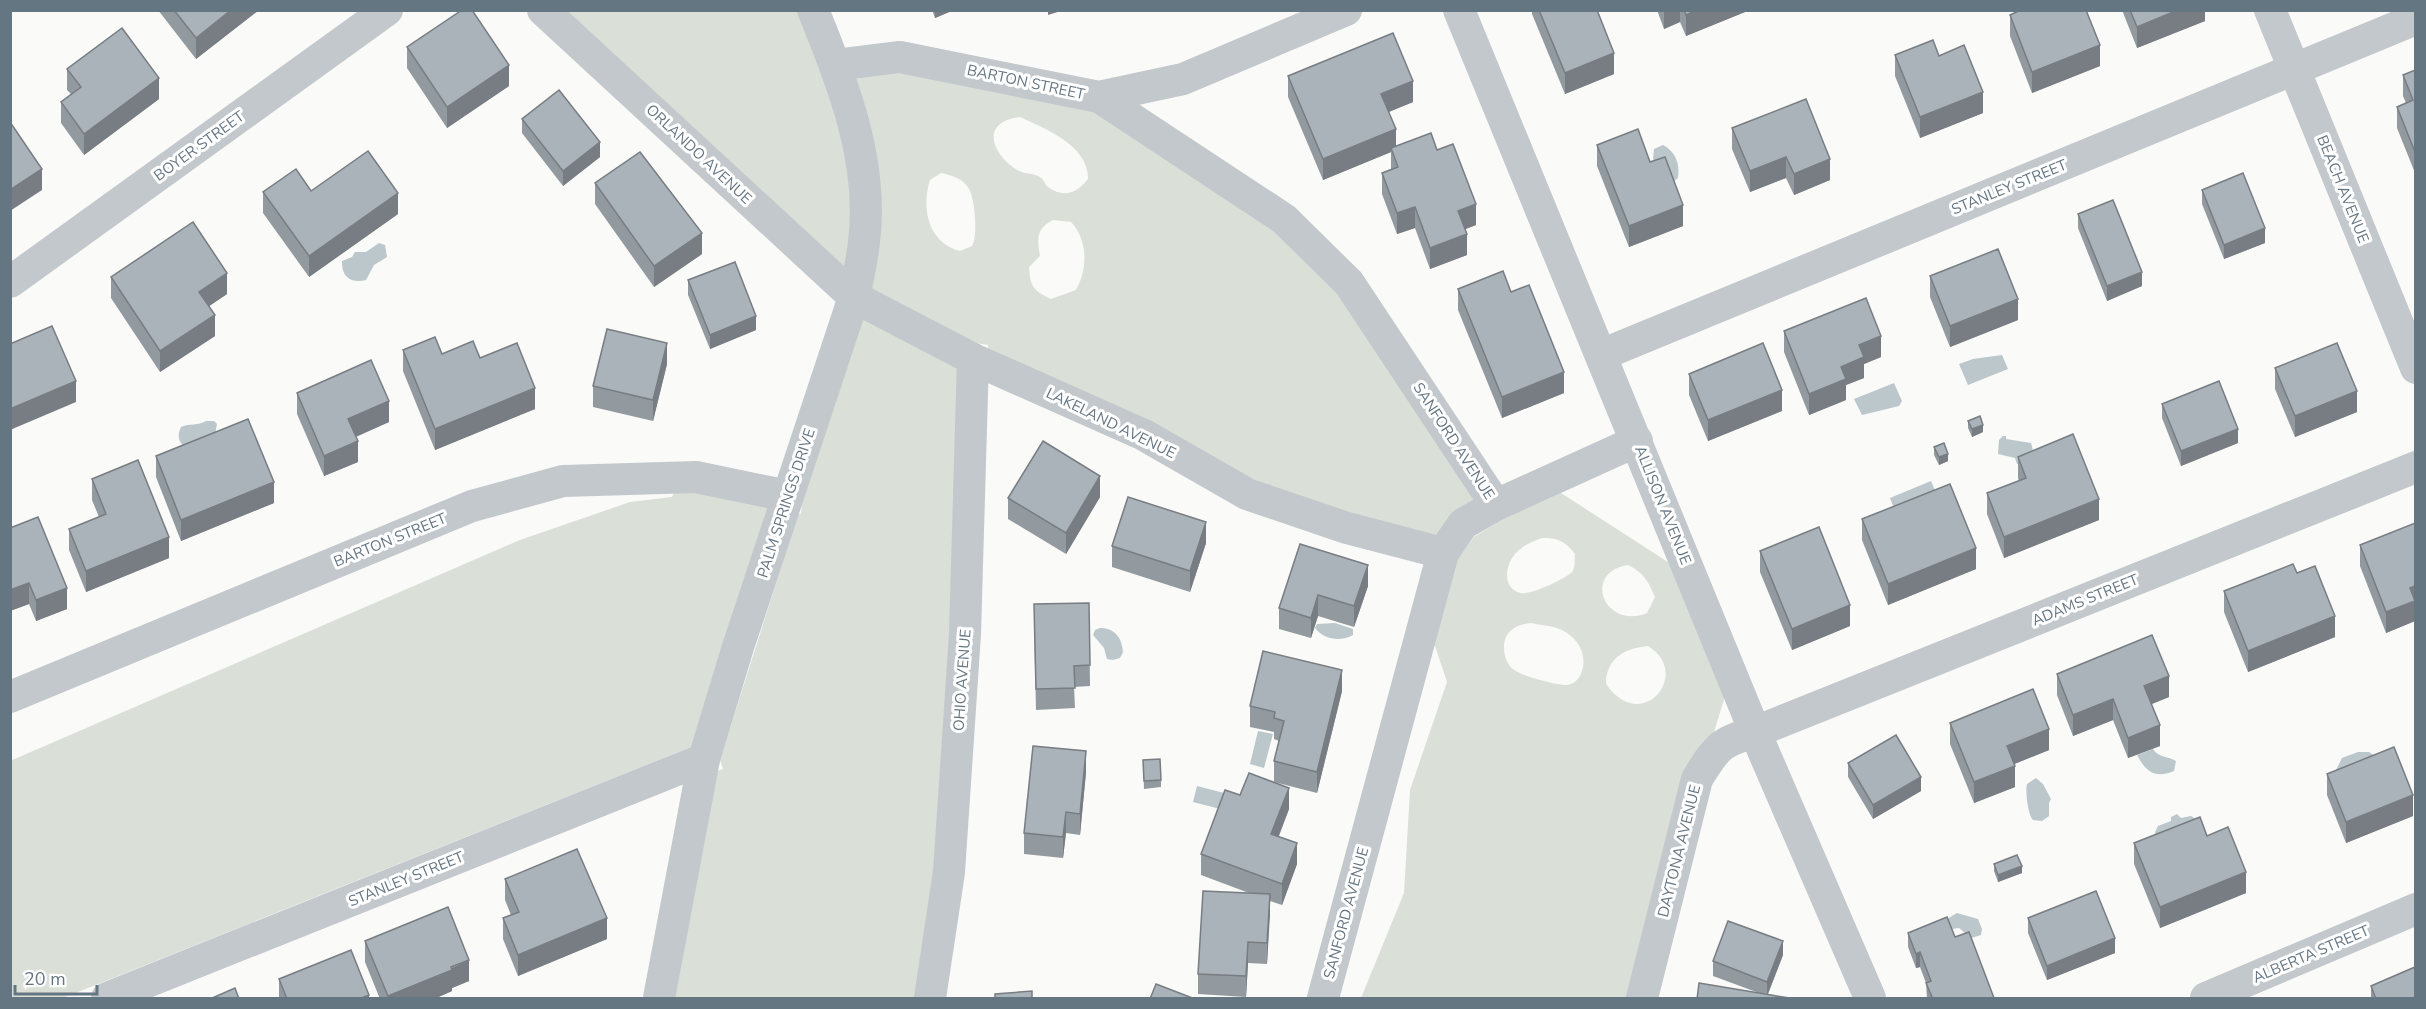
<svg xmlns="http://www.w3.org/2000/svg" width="2426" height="1009" font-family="'Nunito Sans',sans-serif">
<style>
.green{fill:#dadfd7;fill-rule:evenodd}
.water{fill:#bbc7cb}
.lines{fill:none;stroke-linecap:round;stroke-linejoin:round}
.minor{stroke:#c3c8cc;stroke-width:32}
.wall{fill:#929a9f}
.shaded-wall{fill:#777d82}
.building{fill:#aab3b9;stroke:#777d82;stroke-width:1.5}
.labels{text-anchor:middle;stroke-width:6;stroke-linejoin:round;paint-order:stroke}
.street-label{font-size:15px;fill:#657683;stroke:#fff}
</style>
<rect width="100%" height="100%" fill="#fafaf8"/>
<g class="green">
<path d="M564,11H798C834,97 862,173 845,268Z"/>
<path d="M901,73L1095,112L1276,231L1339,292L1475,499L1452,514L1437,535L1349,513L1252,479L988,349V345L976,343L871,288L855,79ZM1020,117C1046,129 1089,146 1088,179C1078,192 1064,199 1048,187C1045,185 1044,179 1040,177C1033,173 1024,174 1017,170C991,153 980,122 1020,117ZM941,173C951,175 964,179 969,189C975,199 978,236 972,246L960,251C928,243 921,208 930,180ZM1053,220L1071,222C1088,240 1088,269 1076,290L1051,299C1034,291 1030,287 1029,267L1040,256C1037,238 1036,229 1053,220Z"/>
<polygon points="863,318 959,368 951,632 935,869 915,998 674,998 717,771 723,769 720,760 798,514 801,514 802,501"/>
<polygon points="674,493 696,493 768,507 693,746 63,998 11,998 10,761 520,540 630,502 672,497"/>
<path d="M1561,493L1671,564L1725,696L1714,732L1704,740L1683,773L1626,998H1361L1404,893L1410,790L1447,682L1434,643L1457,560L1474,537L1503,519ZM1542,538C1558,538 1565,541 1575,554C1574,560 1576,567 1572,572C1565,579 1531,595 1521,593C1500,588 1506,562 1517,552C1524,545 1533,541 1542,538ZM1628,565C1644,573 1648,581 1655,597L1647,613C1605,630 1581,573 1628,565ZM1531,623C1540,625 1554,626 1562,630C1580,639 1589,658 1580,676C1577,681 1572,685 1566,685C1555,685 1521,676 1513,669C1502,660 1500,637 1513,629C1518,625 1525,624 1531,623ZM1648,646C1693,673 1642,736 1606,684C1606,658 1625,648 1648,646Z"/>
</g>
<g class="water">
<path d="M1663,145C1676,152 1680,164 1678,178L1673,182L1653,159L1654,149Z"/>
<path d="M379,243L385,245L387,257L374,265L366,280C352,284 341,277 342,261L352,257L355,252H366Z"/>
<polygon points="2002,355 2008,369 1968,385 1959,364 1973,359"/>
<polygon points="1894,383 1902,401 1899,406 1862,415 1854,399"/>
<path d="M206,421H214L217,424L215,434L185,447C178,442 177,435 181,427C190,423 198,426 206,421Z"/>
<polygon points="2003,436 2006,436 2006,439 2031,443 2034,454 2026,464 2017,464 2015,458 1998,454 1999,440"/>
<polygon points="1931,481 1938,498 1899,521 1890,498"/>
<path d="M1335,623L1353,629V635C1341,642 1324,640 1315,628L1317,624Z"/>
<path d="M1100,628C1115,628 1122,638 1123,652L1120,658L1113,660L1107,659L1104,648L1093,635L1095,630Z"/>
<polygon points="1258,731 1273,734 1264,768 1250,764"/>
<path d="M2153,749C2159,758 2168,756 2176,761L2174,771C2155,779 2146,772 2137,755Z"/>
<polygon points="2358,752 2369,752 2375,756 2335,772 2342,758"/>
<path d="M2036,778L2043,784L2051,799L2049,803V816L2042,821L2033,820C2028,815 2025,791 2027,784Z"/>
<polygon points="1197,786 1228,794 1224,810 1193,802"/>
<polygon points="2177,814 2181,818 2191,816 2197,820 2157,840 2155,832 2158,826 2171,821 2171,817"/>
<polygon points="1957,913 1978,919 1982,929 1981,935 1971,938 1959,928 1952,929 1948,924 1947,919"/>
</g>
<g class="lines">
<g class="minor">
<polyline points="543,10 854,297 973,359 1144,435 1247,494 1347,528 1443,553"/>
<polyline points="1459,10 1755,732 1870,998"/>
<polyline points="2270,10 2416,368"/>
<polyline points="836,65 900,57 1099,97 1183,79 1346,10"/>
<polyline points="1099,97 1284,219 1349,283 1496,505"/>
<polyline points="10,282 387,10"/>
<polyline points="1601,355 2416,19"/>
<polyline points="10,697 472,506 563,481 696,477 788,496"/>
<polyline points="107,998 704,759"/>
<path d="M659,998L704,759L738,647L854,297C858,279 862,260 864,242C874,162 843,83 813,10"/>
<polyline points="930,998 949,872 965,634 973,359"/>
<polyline points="1323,998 1443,553 1463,524 1496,505 1637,441"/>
<path d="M1642,998L1697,779C1717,747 1718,743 1755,732L2416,467"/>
<polyline points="2206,998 2416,909"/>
</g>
</g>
<g class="wall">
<polygon points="158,10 259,10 196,59"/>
<polygon points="932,10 954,10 935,18"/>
<polygon points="1532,10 1597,10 1614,74 1565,94 1532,14"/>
<polygon points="1657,10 1745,10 1745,12 1686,36 1680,22 1664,29"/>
<polygon points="2122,10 2205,10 2205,21 2137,48"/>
<polygon points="2010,15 2100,66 2032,93 2010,36"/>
<polygon points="407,47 509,86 447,128 407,68"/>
<polygon points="1895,55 1939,56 1983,113 1920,138 1895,76"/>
<polygon points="67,69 159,99 84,155 61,123 61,102 71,94 67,90"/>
<polygon points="2415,70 2415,173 2397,128 2397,107 2406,103 2403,96 2403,75"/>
<polygon points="1288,76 1413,102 1389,112 1396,146 1437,150 1476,225 1465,229 1467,255 1430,269 1415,228 1397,234 1382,194 1382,173 1391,170 1391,152 1323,180 1288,97"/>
<polygon points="522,119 600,157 563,186 522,133"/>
<polygon points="1732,128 1830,180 1794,195 1786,178 1750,192 1732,149"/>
<polygon points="1597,145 1650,162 1683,226 1629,247 1597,166"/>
<polygon points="595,183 702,254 654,287 595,204"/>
<polygon points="2202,190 2265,243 2224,259 2202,204"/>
<polygon points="311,191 398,214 309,277 263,213 263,192"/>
<polygon points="2078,214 2142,286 2107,301 2078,228"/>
<polygon points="1930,276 2018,320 1950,347 1930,297"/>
<polygon points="111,277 227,294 209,306 215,336 160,372 111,298"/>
<polygon points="688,280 756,330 710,349 688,295"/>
<polygon points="1458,289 1511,292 1564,393 1502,418 1458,310"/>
<polygon points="1784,331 1881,357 1864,364 1864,378 1846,385 1846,400 1809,415 1784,352"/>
<polygon points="403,350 480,358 535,409 435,450 403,371"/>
<polygon points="667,364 653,421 593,407 593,386"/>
<polygon points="2275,368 2357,412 2295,437 2275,389"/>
<polygon points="1689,374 1782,411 1708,441 1689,395"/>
<polygon points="297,393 389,422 356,437 358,462 324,476 297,414"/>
<polygon points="2162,404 2238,443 2181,466 2162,418"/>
<polygon points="1968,421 1983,432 1972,437 1968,428"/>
<polygon points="1934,447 1948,461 1939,465 1934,455"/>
<polygon points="156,456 274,503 181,541 156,477"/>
<polygon points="2018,457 2099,520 2004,558 1987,514 1987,493 2019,481 2018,478"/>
<polygon points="92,479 169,558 86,592 69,550 69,529 99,517 92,500"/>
<polygon points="1100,497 1066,554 1008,519 1008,498"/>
<polygon points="1862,519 1976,569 1888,605 1862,540"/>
<polygon points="2415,525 2415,621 2386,633 2360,566 2360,545"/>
<polygon points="10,528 67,609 36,621 29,604 10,611"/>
<polygon points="1206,543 1190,592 1112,567 1112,546"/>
<polygon points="1760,551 1850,626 1792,650 1760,572"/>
<polygon points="1368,565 1368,586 1354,627 1318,616 1311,638 1279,629 1279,608"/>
<polygon points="2297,573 2335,637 2248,672 2224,612 2224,591"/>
<polygon points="1089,603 1090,686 1074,687 1075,708 1036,710 1034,625"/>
<polygon points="2057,674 2169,697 2152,704 2160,746 2128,758 2113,720 2073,736 2057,695"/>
<polygon points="1342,691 1317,793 1274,782 1274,761 1279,741 1274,739 1274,732 1250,727 1250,706"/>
<polygon points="1950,723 2049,750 2014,764 2015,787 1974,803 1950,744"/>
<polygon points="1143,760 1161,780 1161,787 1144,789"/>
<polygon points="1848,763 1921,791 1873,819 1848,777"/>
<polygon points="1086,772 1080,835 1066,833 1063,858 1024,854 1024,833"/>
<polygon points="2327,774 2413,816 2346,843 2327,795"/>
<polygon points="1240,795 1289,809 1279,836 1297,864 1282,905 1270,901 1267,964 1248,963 1246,997 1198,994 1198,974 1249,893 1201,875 1201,854"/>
<polygon points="2207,836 2246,893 2160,928 2134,864 2134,843"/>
<polygon points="1994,864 2022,873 1998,882 1994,871"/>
<polygon points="505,879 607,939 518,976 503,939 503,918 511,915 505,900"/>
<polygon points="2028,918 2115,953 2047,980 2028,933"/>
<polygon points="1908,933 1955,937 1994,999 1927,999 1926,983 1920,967 1916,968 1908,947"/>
<polygon points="365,941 469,981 452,988 452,991 434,999 380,999 365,962"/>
<polygon points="1783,955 1768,994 1759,993 1713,976 1713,961"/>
<polygon points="279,979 369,999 279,999"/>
<polygon points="2371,986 2415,999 2371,999"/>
</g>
<g class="shaded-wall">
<polygon points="231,10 259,10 196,59 196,38"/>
<polygon points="935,10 954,10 935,18"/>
<polygon points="1048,10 1064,10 1048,15"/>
<polygon points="1664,10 1680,10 1680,22 1664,29"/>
<polygon points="1697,10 1745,10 1745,12 1686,36 1686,15"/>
<polygon points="2178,10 2205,10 2205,21 2137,48 2137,27"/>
<polygon points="2100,45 2100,66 2032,93 2032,72"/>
<polygon points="1614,53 1614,74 1565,94 1565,73"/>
<polygon points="509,65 509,86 447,128 447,107"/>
<polygon points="159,78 159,99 84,155 84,134"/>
<polygon points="1413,81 1413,102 1381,115 1381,94"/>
<polygon points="1983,92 1983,113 1920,138 1920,117"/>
<polygon points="1396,129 1396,149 1391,148 1391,152 1323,180 1323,159"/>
<polygon points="600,142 600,157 563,186 563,171"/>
<polygon points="1786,157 1786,178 1750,192 1750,171"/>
<polygon points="1830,159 1830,180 1794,195 1794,174"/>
<polygon points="42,169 42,190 10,211 10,190"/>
<polygon points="398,193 398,214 309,277 309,256"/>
<polygon points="1476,204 1476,225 1458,232 1458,211"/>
<polygon points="1683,205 1683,226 1629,247 1629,226"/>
<polygon points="1415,207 1415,228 1397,234 1397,213"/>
<polygon points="2265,228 2265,243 2224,259 2224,245"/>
<polygon points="702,233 702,254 654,287 654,266"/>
<polygon points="1467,234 1467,255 1430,269 1430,248"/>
<polygon points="2142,272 2142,286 2107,301 2107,286"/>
<polygon points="227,273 227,294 199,313 199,292"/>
<polygon points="2018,299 2018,320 1950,347 1950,326"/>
<polygon points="215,315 215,336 160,372 160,351"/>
<polygon points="756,316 756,330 710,349 710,335"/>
<polygon points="1881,336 1881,357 1864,364 1864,378 1846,385 1846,400 1809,415 1809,394 1841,367 1859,345"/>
<polygon points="667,343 667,364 653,421 653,400"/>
<polygon points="1564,372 1564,393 1502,418 1502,397"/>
<polygon points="76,381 76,402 10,430 10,409"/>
<polygon points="535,388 535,409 435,450 435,429"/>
<polygon points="1782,390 1782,411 1708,441 1708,420"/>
<polygon points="2357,391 2357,412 2295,437 2295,416"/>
<polygon points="389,401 389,422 348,440 348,419"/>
<polygon points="1983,425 1983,432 1972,437 1972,429"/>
<polygon points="2238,429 2238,443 2181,466 2181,451"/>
<polygon points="358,441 358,462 324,476 324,456"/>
<polygon points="1948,454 1948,461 1939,465 1939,457"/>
<polygon points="1100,476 1100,497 1066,554 1066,533"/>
<polygon points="274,482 274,503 181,541 181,520"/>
<polygon points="2099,499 2099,520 2004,558 2004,537"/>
<polygon points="1206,522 1206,543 1190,592 1190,571"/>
<polygon points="169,537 169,558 86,592 86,571"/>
<polygon points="1976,548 1976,569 1888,605 1888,584"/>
<polygon points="1368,565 1368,586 1354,627 1354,606"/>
<polygon points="29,583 29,604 10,611 10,590"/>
<polygon points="2415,586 2415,621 2386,633 2386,612 2410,588"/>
<polygon points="67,588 67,609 36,621 36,600"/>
<polygon points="1318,595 1318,616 1311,638 1311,618"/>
<polygon points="1850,605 1850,626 1792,650 1792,629"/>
<polygon points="2335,616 2335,637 2248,672 2248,651"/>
<polygon points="1342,670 1342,691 1317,793 1317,772"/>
<polygon points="2169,676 2169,697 2144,707 2144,686"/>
<polygon points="2113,699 2113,720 2073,736 2073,715"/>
<polygon points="2160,725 2160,746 2128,758 2128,738"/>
<polygon points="2049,729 2049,750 2007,767 2007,746"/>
<polygon points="1086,751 1086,772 1080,835 1080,814"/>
<polygon points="2015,766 2015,787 1974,803 1974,782"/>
<polygon points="1921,777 1921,791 1873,819 1873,805"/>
<polygon points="1289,788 1289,809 1271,855 1271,834"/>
<polygon points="2413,795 2413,816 2346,843 2346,822"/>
<polygon points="1066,812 1066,833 1063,858 1063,837"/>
<polygon points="1297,843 1297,864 1282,905 1282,884"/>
<polygon points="2022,866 2022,873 1998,882 1998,875"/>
<polygon points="2246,872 2246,893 2160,928 2160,907"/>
<polygon points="1270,894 1270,915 1267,964 1267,943"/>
<polygon points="607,918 607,939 518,976 518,955"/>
<polygon points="2115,938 2115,953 2047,980 2047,966"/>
<polygon points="1783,941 1783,955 1767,996 1767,982"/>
<polygon points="1248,942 1248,963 1246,997 1246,976"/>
<polygon points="1920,952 1920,967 1916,968 1916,954"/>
<polygon points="469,960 469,981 452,988 452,991 434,999 388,999 388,996"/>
<polygon points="369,995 369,999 359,999"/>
</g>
<g class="building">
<polygon points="174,10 231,10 196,38"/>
<polygon points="462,10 472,10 509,65 447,107 407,47"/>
<polygon points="1539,10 1597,10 1614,53 1565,73"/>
<polygon points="1684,10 1697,10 1686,15"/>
<polygon points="2021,10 2086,10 2100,45 2032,72 2010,15"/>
<polygon points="2130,10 2178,10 2137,27"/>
<polygon points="122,28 159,78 84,134 61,102 81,87 67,69"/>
<polygon points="1393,33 1413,81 1381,94 1396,129 1323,159 1288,76"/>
<polygon points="1933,40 1939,56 1964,45 1983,92 1920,117 1895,55"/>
<polygon points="2415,70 2415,152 2397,107 2413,100 2403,75"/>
<polygon points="559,90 600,142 563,171 522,119"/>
<polygon points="1806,99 1830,159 1794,174 1786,157 1750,171 1732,128"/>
<polygon points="10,122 42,169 10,190"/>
<polygon points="1638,129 1650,162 1665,157 1683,205 1629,226 1597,145"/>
<polygon points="1431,133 1437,150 1453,144 1476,204 1458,211 1467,234 1430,248 1415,207 1397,213 1382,173 1398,167 1391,148"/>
<polygon points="368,151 398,193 309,256 263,192 296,169 311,191"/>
<polygon points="640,152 702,233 654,266 595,183"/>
<polygon points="2243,173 2265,228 2224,245 2202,190"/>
<polygon points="2113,200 2142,272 2107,286 2078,214"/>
<polygon points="193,222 227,273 199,292 215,315 160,351 111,277"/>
<polygon points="1998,249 2018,299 1950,326 1930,276"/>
<polygon points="735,262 756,316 710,335 688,280"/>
<polygon points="1503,271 1511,292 1529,285 1564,372 1502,397 1458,289"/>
<polygon points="1866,298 1881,336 1859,345 1864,357 1841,367 1846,379 1809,394 1784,331"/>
<polygon points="52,326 76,381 10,409 10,344"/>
<polygon points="607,329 667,343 653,400 593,386"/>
<polygon points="435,337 442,354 473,341 480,358 517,343 535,388 435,429 403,350"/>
<polygon points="1763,343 1782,390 1708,420 1689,374"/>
<polygon points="2337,343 2357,391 2295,416 2275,368"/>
<polygon points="371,360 389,401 348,419 358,441 324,456 297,393"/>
<polygon points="2219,381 2238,429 2181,451 2162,404"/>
<polygon points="1980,416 1983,425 1972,429 1968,421"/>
<polygon points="248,419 274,482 181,520 156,456"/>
<polygon points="2073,434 2099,499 2004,537 1987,493 2026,478 2018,457"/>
<polygon points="1043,441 1100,476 1066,533 1008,498"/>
<polygon points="1944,443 1948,454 1939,457 1934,447"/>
<polygon points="138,460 169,537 86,571 69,529 106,514 92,479"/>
<polygon points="1950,484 1976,548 1888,584 1862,519"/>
<polygon points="1128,497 1206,522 1190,571 1112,546"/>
<polygon points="38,517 67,588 36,600 29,583 10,590 10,528"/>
<polygon points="2415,523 2415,586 2410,588 2415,601 2386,612 2360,545"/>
<polygon points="1819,527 1850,605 1792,629 1760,551"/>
<polygon points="1300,544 1368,565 1354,606 1318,595 1311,618 1279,608"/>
<polygon points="2293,564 2297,573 2315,566 2335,616 2248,651 2224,591"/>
<polygon points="1089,603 1090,665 1074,666 1075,688 1036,689 1034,604"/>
<polygon points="2152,635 2169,676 2144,686 2160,725 2128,738 2113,699 2073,715 2057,674"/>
<polygon points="1263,651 1342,670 1317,772 1274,761 1284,721 1274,718 1275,712 1250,706"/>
<polygon points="2033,689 2049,729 2007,746 2015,766 1974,782 1950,723"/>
<polygon points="1896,735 1921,777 1873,805 1848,763"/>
<polygon points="1033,746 1086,751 1080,814 1066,812 1063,837 1024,833"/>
<polygon points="2394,747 2413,795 2346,822 2327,774"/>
<polygon points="1160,759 1161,780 1144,781 1143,760"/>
<polygon points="1249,773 1289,788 1271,834 1297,843 1282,884 1201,854 1225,790 1240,795"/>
<polygon points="2200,817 2207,836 2228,827 2246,872 2160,907 2134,843"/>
<polygon points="577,849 607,918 518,955 503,918 519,912 505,879"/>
<polygon points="2017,855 2022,866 1998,875 1994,864"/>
<polygon points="1203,891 1270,894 1267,943 1248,942 1246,976 1198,974"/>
<polygon points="2096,891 2115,938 2047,966 2028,918"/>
<polygon points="448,907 469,960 451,967 452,970 388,996 365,941"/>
<polygon points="1947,917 1955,937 1969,932 1994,998 1933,999 1926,983 1931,981 1920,952 1916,954 1908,933"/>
<polygon points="1728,921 1783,941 1767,982 1713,961"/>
<polygon points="351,950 369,995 359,999 287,999 279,979"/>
<polygon points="2415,967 2415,999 2376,999 2371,986"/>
<polygon points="1699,983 1789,998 1789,999 1697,999"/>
<polygon points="1156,984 1195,999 1150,999"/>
<polygon points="235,988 239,999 210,999"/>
<polygon points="1032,991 1032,999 995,999 995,994"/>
</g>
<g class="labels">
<g class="street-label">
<text transform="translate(1026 82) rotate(12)" y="5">BARTON STREET</text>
<text transform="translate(199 146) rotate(-36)" y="5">BOYER STREET</text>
<text transform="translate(699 154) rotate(43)" y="5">ORLANDO AVENUE</text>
<text transform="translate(2009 187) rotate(-22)" y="5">STANLEY STREET</text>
<text transform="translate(2343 189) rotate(68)" y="5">BEACH AVENUE</text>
<text transform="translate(1111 423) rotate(26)" y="5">LAKELAND AVENUE</text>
<text transform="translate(1454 441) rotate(57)" y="5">SANFORD AVENUE</text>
<text transform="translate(786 503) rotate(-72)" y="5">PALM SPRINGS DRIVE</text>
<text transform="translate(1663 505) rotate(68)" y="5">ALLISON AVENUE</text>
<text transform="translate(390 540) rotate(-22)" y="5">BARTON STREET</text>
<text transform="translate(2085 600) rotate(-22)" y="5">ADAMS STREET</text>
<text transform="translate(962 680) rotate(-86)" y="5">OHIO AVENUE</text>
<text transform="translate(1679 851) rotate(-76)" y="5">DAYTONA AVENUE</text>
<text transform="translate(406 879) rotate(-22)" y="5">STANLEY STREET</text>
<text transform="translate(1346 913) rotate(-75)" y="5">SANFORD AVENUE</text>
<text transform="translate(2311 954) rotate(-23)" y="5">ALBERTA STREET</text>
</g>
</g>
<rect width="2426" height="1009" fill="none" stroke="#657683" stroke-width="24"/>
<path d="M15 985v9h82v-9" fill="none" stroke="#657683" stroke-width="3"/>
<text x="24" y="985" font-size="18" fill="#657683" stroke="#ffffff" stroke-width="4.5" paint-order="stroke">20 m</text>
</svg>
